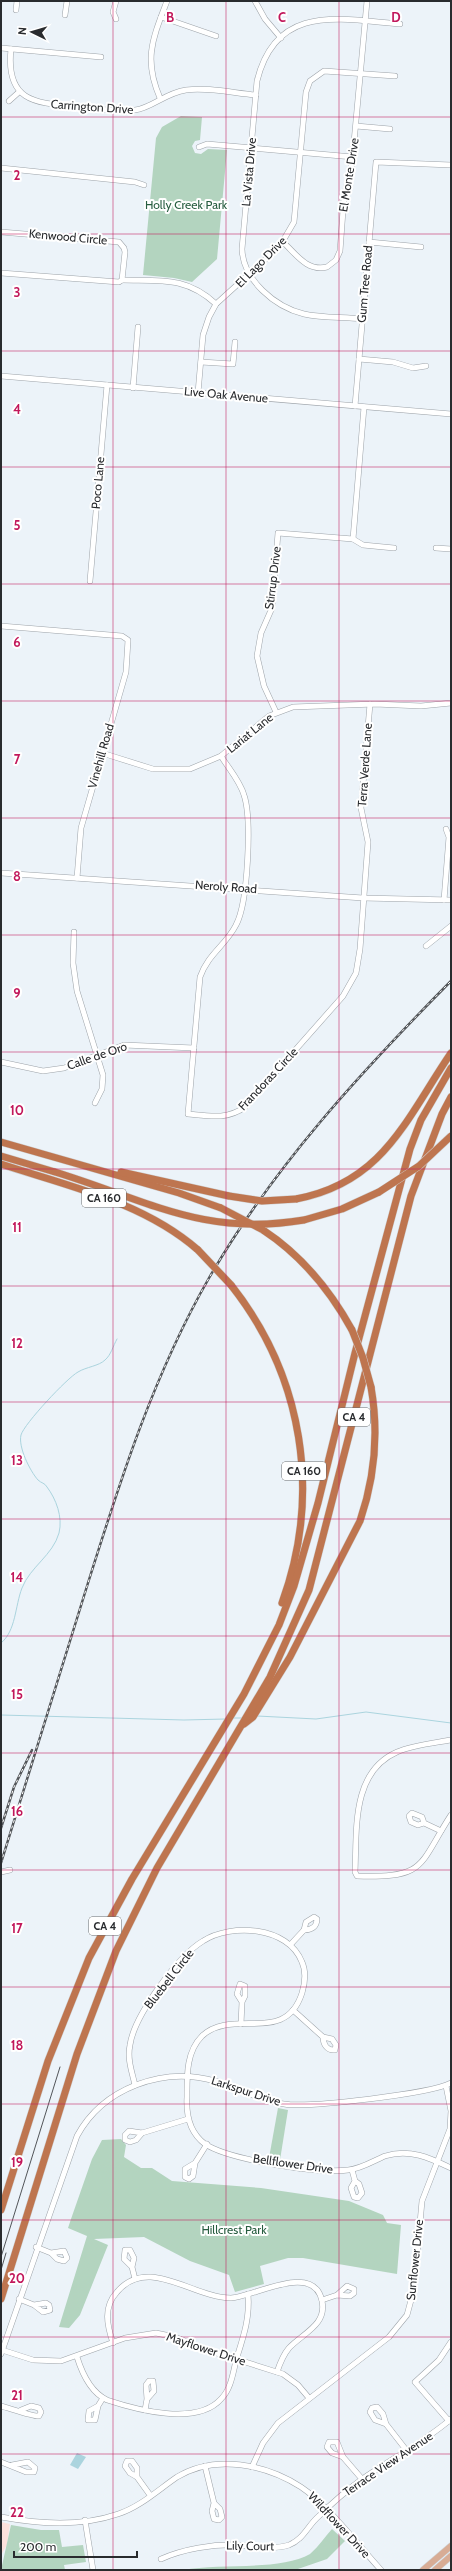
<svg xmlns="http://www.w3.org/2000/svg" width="452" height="2571" viewBox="0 0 452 2571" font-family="Cabin,sans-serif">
<rect width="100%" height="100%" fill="#ecf3f9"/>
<!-- commercial -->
<path fill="#fce1dc" d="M1,2522L10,2524L7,2545L1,2555Z"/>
<!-- green -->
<g fill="#b3d4bf">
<path d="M181,116L202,117L200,140L195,141L192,146L195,153L201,154L208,149L227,150L217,259L192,282L174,278L143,275L156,138L162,127Z"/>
<path d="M278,2108L288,2110L280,2160L269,2158Z"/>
<path d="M121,2139L126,2145L124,2157L141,2168H152L172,2181L261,2188L349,2201L383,2215L387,2223L401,2225L397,2274L303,2258H288L260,2266L264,2284L235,2292L229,2275L190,2261L144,2237L94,2239L108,2245L80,2315L69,2328L59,2327L87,2236L68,2228L71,2219L92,2159L102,2140Z"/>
<path d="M11,2525L41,2530H59L62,2547L83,2545L86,2562L64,2565L65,2570H1Z"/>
<path d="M332,2529L345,2541L327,2559L295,2570H183C220,2563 281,2571 310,2554C318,2547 325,2537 332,2529Z"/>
</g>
<!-- water -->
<path fill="#abd4de" d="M77,2453L86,2457L78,2469L70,2465Z"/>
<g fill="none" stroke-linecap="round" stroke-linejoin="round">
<!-- stream -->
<g stroke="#abd4de" stroke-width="1">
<path d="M1,1643C16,1631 15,1606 22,1588C30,1567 53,1555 59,1533C63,1517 56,1499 47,1487C45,1483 41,1483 38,1480C30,1471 18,1447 21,1435C24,1424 67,1378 78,1372C86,1367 99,1366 105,1360C111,1355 113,1346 117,1339"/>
<path d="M1,1715L184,1720L226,1719"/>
<path d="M257,1716L316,1719L366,1712L451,1723"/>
<path d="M233,1718H242"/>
</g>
<defs>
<g id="minor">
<path d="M255,1L265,19L281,38"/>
<path d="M16,10L17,1"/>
<path d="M65,15L67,1"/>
<path d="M161,17L216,36"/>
<path d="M116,19L113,12L116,1"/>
<path d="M1,48L101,57"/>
<path d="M11,49C5,105 39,103 83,107C100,109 119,113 135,110C152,108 165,93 186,90C208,87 233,93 256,95"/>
<path d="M160,98C143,59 153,38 167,1"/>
<path d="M9,101L19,92"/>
<path d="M356,126L390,129"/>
<path d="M199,147L207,144L353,157"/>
<path d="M1,168L135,182L144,185"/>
<path d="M1,232L119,242L124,248L125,252L122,280L119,282L1,273"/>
<path d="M283,242C296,254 307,272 327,267L336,260L340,251L344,197L352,164L367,1"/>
<path d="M369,242L421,247"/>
<path d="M122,280C160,281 186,276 216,304"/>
<path d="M362,319C343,317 322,318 304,314C275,307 243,280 242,249L257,81C276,3 340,19 400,24"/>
<path d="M359,359L393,362L413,368L426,366"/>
<path d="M201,362L233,364L235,342"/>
<path d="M1,376L451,414"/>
<path d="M133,388L138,327"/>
<path d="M198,393L203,335L209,317L216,304L280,246L294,222L306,92L310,81L324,71L395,76"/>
<path d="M355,406L376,162L451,165"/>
<path d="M353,539L364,407"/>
<path d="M436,548L451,549"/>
<path d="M90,581L107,385"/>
<path d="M1,626L122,636L128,640L126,672L81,828L77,878"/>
<path d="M276,712L264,686L257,656L261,633L272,608L278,533L353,539L363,545L394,548"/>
<path d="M102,753L153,769H190L221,756L269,716L293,707L375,704L421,706L451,703"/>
<path d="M221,756C229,769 240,781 244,795C252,819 248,903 236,925C226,945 208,954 200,977L188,1114C209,1116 227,1120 245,1107L343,996L356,973L360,949L368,842L361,808L370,704"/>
<path d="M1,873L363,898L451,900"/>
<path d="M444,900L449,837L446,829"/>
<path d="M74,932L73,963L77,991L103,1075L102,1089L95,1103"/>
<path d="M426,946L451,926"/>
<path d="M1,1062L43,1071L64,1068L124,1045L194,1048"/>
<path d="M451,1740C434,1743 413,1745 397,1752C351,1772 357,1830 355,1872L357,1876C427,1878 418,1866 451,1815"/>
<path d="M424,1823L422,1817L412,1813L409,1816L411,1822L418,1825L424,1823L441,1831"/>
<path d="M1,1872L10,1870"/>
<path d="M314,1917L317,1919C317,1927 311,1930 304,1930L306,1922Z"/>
<path d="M291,1944L304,1930"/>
<path d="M293,2010L323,2037"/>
<path d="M241,2024L242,2002L245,1996V1986L240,1984L237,1994L242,2002"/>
<path d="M323,2037L332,2039L336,2045L335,2050C327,2051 323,2044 323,2037Z"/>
<path d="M135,2085C132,2072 127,2059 130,2045C134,2016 178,1956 203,1941C231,1923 288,1926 302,1962C306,1971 305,1983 302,1993C285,2046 233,2007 202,2036C186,2052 187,2076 187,2097C186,2115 190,2133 205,2144C230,2160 318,2174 348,2170C361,2169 373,2161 385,2156C409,2148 430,2158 451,2168"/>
<path d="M142,2133L136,2140L130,2142L125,2140V2135L129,2131L142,2133L188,2119"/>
<path d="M195,2163L185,2169V2177L189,2179L193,2176L195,2163L207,2144"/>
<path d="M352,2170L355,2181L359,2184L362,2193L358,2198L354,2197L351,2188L355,2181"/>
<path d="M36,2247L51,2253L57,2259L64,2261L67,2258L64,2251L51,2253"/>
<path d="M132,2267L124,2259L125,2250H130L134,2258L132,2267L135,2279"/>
<path d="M19,2299L34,2305L43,2312L50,2310L49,2305L46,2303L34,2305"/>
<path d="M322,2300L337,2295L347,2286L354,2289V2293L350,2296L337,2295"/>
<path d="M113,2343C107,2325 103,2307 117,2292C148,2255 193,2298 231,2298C254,2297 314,2261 322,2301C327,2325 303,2333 289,2348C283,2355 280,2363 277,2372"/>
<path d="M2,2350L33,2360L61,2361L125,2338L156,2333L175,2337L207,2350L283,2374L298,2385L309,2398"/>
<path d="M1,2354L77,2136C103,2088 163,2066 215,2081C238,2087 259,2101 284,2104C309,2108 429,2094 451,2083"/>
<path d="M77,2357C82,2373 90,2392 107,2400C137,2410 197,2426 221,2399C232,2388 233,2371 237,2357C244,2335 250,2317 248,2294"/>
<path d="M1,2406C9,2408 34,2417 39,2416L41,2412L39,2408L31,2406L21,2410"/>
<path d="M98,2406L89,2411L88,2420H95L98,2406L103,2398"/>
<path d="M145,2410L147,2399L146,2385L149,2381H153L154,2391L147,2399"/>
<path d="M449,2421L415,2382L439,2360L451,2342"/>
<path d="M386,2424L375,2420L370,2412L372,2408L377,2407L383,2414L386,2424L407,2451"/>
<path d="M343,2457L332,2453L327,2447L329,2442H337L343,2457L362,2479"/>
<path d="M1,2462L26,2472H34L35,2468L28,2462L12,2465"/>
<path d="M205,2466L214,2503L220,2509L222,2517L219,2520L214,2519L212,2511L214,2503"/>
<path d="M252,2467L263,2443L278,2423L389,2337L407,2315L414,2289L422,2201L450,2129L451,2111L446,2086"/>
<path d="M137,2477V2468L132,2461H127L125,2466L130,2473L137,2477L150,2495"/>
<path d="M1,2517C40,2524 80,2527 118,2514C140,2507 158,2490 177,2477C215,2454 265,2464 301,2487C328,2505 358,2545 381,2570"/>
<path d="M85,2520L93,2570"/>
<path d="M161,2559C183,2549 213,2544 238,2545C254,2546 273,2550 289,2545C304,2539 308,2525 319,2516C332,2503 346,2491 361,2480C391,2459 423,2443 451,2419"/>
</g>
<g id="major">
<path d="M423,2570L451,2546"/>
<path d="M435,2570L451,2556"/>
</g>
<g id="highway">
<path d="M1,1142L179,1193L221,1208"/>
<path d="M1,1156L55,1172"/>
<path d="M1,1164C68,1186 143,1202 198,1250"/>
<path d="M121,1172L229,1196"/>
<path d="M296,1199C383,1183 406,1119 451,1053"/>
<path d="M304,1220L342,1209L379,1192"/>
<path d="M263,1230C301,1255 330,1290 352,1330"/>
<path d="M231,1285C303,1376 322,1493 282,1603"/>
<path d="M244,1724L253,1717L290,1657L360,1521C375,1477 379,1433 371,1387"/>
<path d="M1,2210L48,2061L89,1958L132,1879L244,1694L279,1625L294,1586L318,1503L355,1353L410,1149L421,1120L451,1068"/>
<path d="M1,2299L77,2054L116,1951L157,1868L270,1677L309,1590L411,1196L442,1114L451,1097"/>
</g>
</defs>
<!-- minor casing -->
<use href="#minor" stroke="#9da3a9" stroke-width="6"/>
<!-- major casing -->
<use href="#major" stroke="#d0d0d1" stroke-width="7"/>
<!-- highway casing -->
<use href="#highway" stroke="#d0d0d1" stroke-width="8"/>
<!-- minor -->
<use href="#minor" stroke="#fff" stroke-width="5"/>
<!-- major -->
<use href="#major" stroke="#d8ac95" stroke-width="6"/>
<!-- highway -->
<use href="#highway" stroke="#be754f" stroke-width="7"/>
<!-- tram -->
<g stroke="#525559" stroke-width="1">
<path d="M1,2257L60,2067"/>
<path d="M1,2270L6,2253"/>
</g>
<defs>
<g id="rail">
<path d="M1,1828L14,1787L32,1750"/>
<path d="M1,1863C30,1769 59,1676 88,1583C121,1478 154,1374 209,1278C274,1166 360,1073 451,981"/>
</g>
</defs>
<!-- rail casing -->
<use href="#rail" stroke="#525559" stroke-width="2.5"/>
<!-- rail -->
<use href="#rail" stroke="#fff" stroke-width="1" stroke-dasharray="3" stroke-linecap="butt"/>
<defs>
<g id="highway-bridge">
<path d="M55,1172C147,1200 203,1237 304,1220"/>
<path d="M379,1192L419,1166L451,1136"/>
<path d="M229,1196L262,1201L296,1199"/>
<path d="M221,1208L263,1230"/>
<path d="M198,1250L231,1285"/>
<path d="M352,1330L363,1358L371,1387"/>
</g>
</defs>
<!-- highway-bridge casing -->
<use href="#highway-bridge" stroke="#d0d0d1" stroke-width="8" stroke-linecap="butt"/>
<!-- highway-bridge -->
<use href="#highway-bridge" stroke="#be754f" stroke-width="7"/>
</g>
<!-- grid -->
<path fill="none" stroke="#c2185b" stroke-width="1" stroke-opacity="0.55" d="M113,1V2570M226,1V2570M339,1V2570M1,117H451M1,234H451M1,351H451M1,467H451M1,584H451M1,701H451M1,818H451M1,935H451M1,1052H451M1,1169H451M1,1286H451M1,1402H451M1,1519H451M1,1636H451M1,1753H451M1,1870H451M1,1987H451M1,2104H451M1,2220H451M1,2337H451M1,2454H451"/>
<g text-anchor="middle" stroke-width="4" stroke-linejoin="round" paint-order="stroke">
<!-- shield labels -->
<g fill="#fff" stroke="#696b6d" stroke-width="1">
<rect x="82" y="1189" width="44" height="18" rx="3"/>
<rect x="338" y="1408" width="32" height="18" rx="3"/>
<rect x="282" y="1462" width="44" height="18" rx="3"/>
<rect x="89" y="1917" width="32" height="18" rx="3"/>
</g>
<g font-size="11" font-weight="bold" fill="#292b2e">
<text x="104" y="1202">CA 160</text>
<text x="354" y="1421">CA 4</text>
<text x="304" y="1475">CA 160</text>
<text x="105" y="1930">CA 4</text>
</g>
<!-- street labels -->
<g font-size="12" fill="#292b2e" stroke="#fff">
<text transform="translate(92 107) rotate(4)" y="4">Carrington Drive</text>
<text transform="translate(249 172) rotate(-85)" y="4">La Vista Drive</text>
<text transform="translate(349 175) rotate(-81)" y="4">El Monte Drive</text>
<text transform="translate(68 237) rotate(5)" y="4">Kenwood Circle</text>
<text transform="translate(261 262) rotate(-45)" y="4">El Lago Drive</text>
<text transform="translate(365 284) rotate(-85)" y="4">Gum Tree Road</text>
<text transform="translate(226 395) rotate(5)" y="4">Live Oak Avenue</text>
<text transform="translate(98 483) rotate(-85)" y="4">Poco Lane</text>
<text transform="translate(273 578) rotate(-83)" y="4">Stirrup Drive</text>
<text transform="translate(250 733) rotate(-39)" y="4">Lariat Lane</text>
<text transform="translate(101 756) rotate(-74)" y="4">Vinehill Road</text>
<text transform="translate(365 765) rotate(-86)" y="4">Terra Verde Lane</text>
<text transform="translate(226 887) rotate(4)" y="4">Neroly Road</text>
<text transform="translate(97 1056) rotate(-19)" y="4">Calle de Oro</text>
<text transform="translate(268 1079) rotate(-47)" y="4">Frandoras Circle</text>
<text transform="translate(169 1979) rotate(-52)" y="4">Bluebell Circle</text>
<text transform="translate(246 2091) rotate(18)" y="4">Larkspur Drive</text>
<text transform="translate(293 2164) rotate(8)" y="4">Bellflower Drive</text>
<text transform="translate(415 2260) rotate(-84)" y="4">Sunflower Drive</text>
<text transform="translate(206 2349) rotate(18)" y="4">Mayflower Drive</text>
<text transform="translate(388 2464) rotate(-34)" y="4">Terrace View Avenue</text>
<text transform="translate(339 2525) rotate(47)" y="4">Wildflower Drive</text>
<text transform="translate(250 2546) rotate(1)" y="4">Lily Court</text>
</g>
<!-- park labels -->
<g font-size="12" fill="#275d40" stroke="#fff">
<text x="186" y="209">Holly Creek Park</text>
<text x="234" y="2234">Hillcrest Park</text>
</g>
</g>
<g font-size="13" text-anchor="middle" font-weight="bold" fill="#c2185b" stroke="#fff" stroke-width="4" stroke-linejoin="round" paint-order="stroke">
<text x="170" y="22">B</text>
<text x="282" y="22">C</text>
<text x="396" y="22">D</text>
<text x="17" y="180">2</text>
<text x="17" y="297">3</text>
<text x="17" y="414">4</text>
<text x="17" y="530">5</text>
<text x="17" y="647">6</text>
<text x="17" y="764">7</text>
<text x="17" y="881">8</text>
<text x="17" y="998">9</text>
<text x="17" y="1115">10</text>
<text x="17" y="1232">11</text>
<text x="17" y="1348">12</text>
<text x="17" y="1465">13</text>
<text x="17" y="1582">14</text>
<text x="17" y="1699">15</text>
<text x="17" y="1816">16</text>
<text x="17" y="1933">17</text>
<text x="17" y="2050">18</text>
<text x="17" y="2167">19</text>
<text x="17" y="2283">20</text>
<text x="17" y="2400">21</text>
<text x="17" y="2517">22</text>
</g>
<!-- border -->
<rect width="452" height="2571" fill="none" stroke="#292b2e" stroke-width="4"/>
<!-- north arrow -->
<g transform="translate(32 32) rotate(275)" stroke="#ffffff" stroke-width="3" paint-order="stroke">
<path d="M0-3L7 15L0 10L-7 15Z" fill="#292b2e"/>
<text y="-6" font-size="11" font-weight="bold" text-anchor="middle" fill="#292b2e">N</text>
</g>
<!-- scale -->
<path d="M14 2551v6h123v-6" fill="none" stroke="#292b2e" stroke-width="2"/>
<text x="20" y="2551" font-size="12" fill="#292b2e" stroke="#ffffff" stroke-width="3" paint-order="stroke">200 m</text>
</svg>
